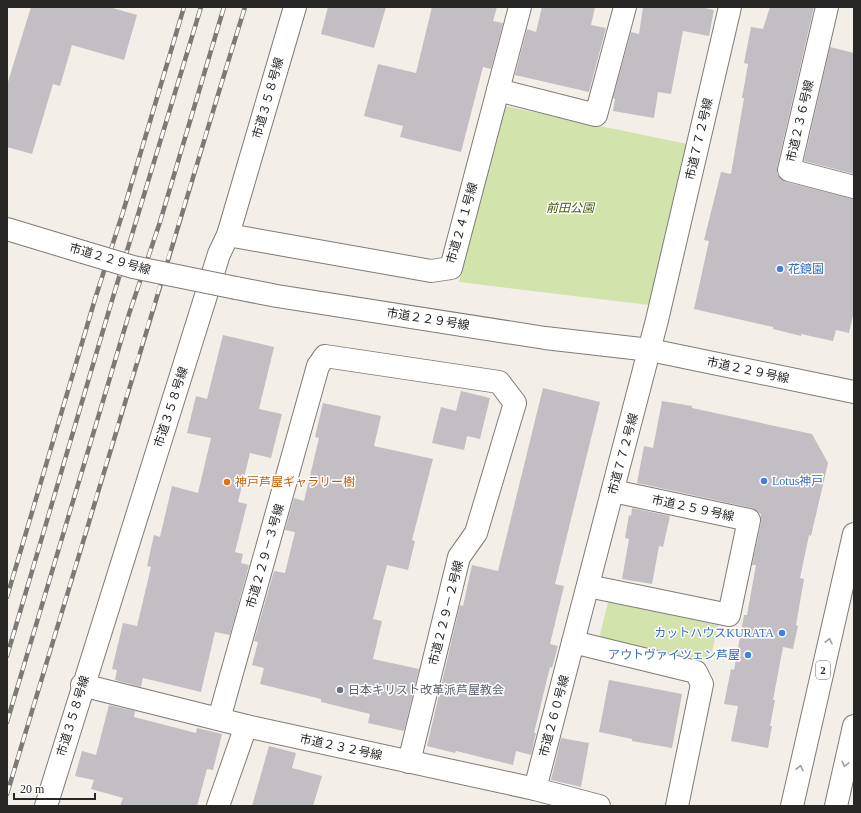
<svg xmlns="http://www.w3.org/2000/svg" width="861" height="813" viewBox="0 0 861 813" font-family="'Times New Roman','Noto Sans JP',serif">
<rect width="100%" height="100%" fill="#f3eee8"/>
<!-- green -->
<g fill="#d2e4ac">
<path d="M505,106L687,144L649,305L459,282Z"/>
<path d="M608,602L718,625L710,661L599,639Z"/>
</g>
<!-- building -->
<g fill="#c3bec3">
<path d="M31,7H109L137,15L124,60L72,45L60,86L53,84L32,154L7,147V85Z"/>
<path d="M328,7H386L374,48L321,34Z"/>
<path d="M432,7H497L493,21L503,23L491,69L483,67L461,152L400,137L403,126L364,116L378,64L416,73Z"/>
<path d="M542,7H595L591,25L606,28L589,92L515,75L527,29L536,32Z"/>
<path d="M643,7H699L714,10L709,36L683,31L671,94L658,92L654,118L613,111L615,99L613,98L631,32L639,34Z"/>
<path d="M770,7H814L777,167V174L781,179L786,182L854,199V311L849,333L836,330L833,341L801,334V336L773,329V327L694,309L709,241L704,240L721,172L731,174L744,98H742L748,64L744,63L751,27L763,29Z"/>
<path d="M830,47L854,53V174L804,161Z"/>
<path d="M223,335L274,347L259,409L282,414L271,458L250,453L238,502L247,504L235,552L243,554L241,563L249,565L230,635L215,632L201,692L143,678L141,687L115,680L117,670L112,669L123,623L137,626L151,567L147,566L154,535L160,537L172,486L198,493L211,438L187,433L196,396L207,399Z"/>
<path d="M543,388L600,402L555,584L564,586L550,644L558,646L552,668L550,667L534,733H536L531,755L516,751L513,765L456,751L455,753L427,746L460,605L463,606L472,565L498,571Z"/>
<path d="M461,391L490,398L480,439L467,436L464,450L432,443L441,407L456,411Z"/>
<path d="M662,401L692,406V408L812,434L828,463L811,536L809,535L800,578L804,579L796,625L798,626L793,649L783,647L773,700H775L770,726H772L768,748L731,741L738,706L724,704L731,669L734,670L744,615H747L756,565H752L761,523V514L752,508L637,483L644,446L653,448Z"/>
<path d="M323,403L381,416L374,446L433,459L412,540L415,541L408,570L387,565L373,619L382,621L373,659L419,669L404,731L368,723L370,714L321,702V699L260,684L264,668L252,665L258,642L254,641L274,571L285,573L295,532L285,530L294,498L304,501L319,438L315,437Z"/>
<path d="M632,508L670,516L663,547L659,546L652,584L622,579L629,539L625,538L629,515L631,516Z"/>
<path d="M609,680L682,694L672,748L632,741V739L599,732Z"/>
<path d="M109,705L135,711L134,717L196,733L197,728L222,734L213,770L207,769L197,806H120L123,798L91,789L94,780L75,776L82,751L96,755Z"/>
<path d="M561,738L589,743L581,787L551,780Z"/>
<path d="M269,746L296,753L292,768L322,776L313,806H252Z"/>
</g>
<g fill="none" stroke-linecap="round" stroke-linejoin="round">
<defs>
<g id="minor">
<path d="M827,7L789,170L854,187"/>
<path d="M498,90L596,115L625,7"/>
<path d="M7,229L83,252"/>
<path d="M228,235L431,271L451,268L520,7"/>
<path d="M236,288L277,296L545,338L650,350L854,392"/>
<path d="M588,586L729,615L749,520L613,491"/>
<path d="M82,685L246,726L535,789L599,806"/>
<path d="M219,719L318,366L325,356L499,382L515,403L476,533L459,557L409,762"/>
<path d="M535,789L573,642"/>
<path d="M46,806L219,254L228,235L295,7"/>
<path d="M218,806L246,726"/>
<path d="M677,806L702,684L696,672L573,642L657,320L730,7"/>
</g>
<g id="highway">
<path d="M792,806L854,534"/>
<path d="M836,806L854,726"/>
</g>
</defs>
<!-- minor casing -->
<use href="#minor" stroke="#807b76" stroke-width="24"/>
<!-- highway casing -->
<use href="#highway" stroke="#807b76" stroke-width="24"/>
<!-- minor -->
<use href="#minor" stroke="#fff" stroke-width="22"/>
<!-- highway -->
<use href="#highway" stroke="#fff" stroke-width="22"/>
<defs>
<g id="rail">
<path d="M7,597L95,299L123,212L184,7"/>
<path d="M7,656L110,307L201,7"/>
<path d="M7,722L129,314L160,222L224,7"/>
<path d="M7,794C86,532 164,269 245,7"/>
</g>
</defs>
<!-- rail casing -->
<use href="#rail" stroke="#7d7a76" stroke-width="4.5"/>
<!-- rail -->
<use href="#rail" stroke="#fff" stroke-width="3" stroke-dasharray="9" stroke-linecap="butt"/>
<defs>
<path id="minor-bridge" d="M83,252L133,267L236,288"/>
</defs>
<!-- minor-bridge casing -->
<use href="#minor-bridge" stroke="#807b76" stroke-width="24" stroke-linecap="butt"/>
<!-- minor-bridge -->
<use href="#minor-bridge" stroke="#fff" stroke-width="22"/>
</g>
<!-- one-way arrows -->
<defs><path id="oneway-chevron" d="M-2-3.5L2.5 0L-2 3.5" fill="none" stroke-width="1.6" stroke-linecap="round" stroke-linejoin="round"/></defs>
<g stroke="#9f9e9d">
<use href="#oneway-chevron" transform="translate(829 641) rotate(-77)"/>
<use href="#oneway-chevron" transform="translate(845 764) rotate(103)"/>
<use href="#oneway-chevron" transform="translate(800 768) rotate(-77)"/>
</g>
<!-- markers -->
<g fill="#3f7fe0" stroke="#fff" stroke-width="1.5">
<circle cx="780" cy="269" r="4"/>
<circle cx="764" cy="481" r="4"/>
<circle cx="782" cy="633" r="4"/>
<circle cx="748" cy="655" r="4"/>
</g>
<circle fill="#e8710a" stroke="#fff" stroke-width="1.5" cx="227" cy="482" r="4"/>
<circle fill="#6b7280" stroke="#fff" stroke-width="1.5" cx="340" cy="690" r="4"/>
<g text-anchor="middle" stroke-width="3" stroke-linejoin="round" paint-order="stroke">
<!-- shield labels -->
<rect fill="#fff" stroke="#696866" stroke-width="1" x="816" y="661" width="14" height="18" rx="3"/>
<g font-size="11" font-weight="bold" fill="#292725">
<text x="823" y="674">2</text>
</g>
<!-- street labels -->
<g font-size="12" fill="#292725" stroke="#fff">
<text transform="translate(268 98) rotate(-74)" y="4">市道３５８号線</text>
<text transform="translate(800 121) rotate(-77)" y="4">市道２３６号線</text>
<text transform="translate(699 139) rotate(-77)" y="4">市道７７２号線</text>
<text transform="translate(462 223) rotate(-74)" y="4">市道２４１号線</text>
<text transform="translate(110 259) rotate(16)" y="4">市道２２９号線</text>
<text transform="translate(428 319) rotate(9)" y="4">市道２２９号線</text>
<text transform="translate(748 370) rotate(12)" y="4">市道２２９号線</text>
<text transform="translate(171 407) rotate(-72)" y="4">市道３５８号線</text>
<text transform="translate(623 454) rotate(-75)" y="4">市道７７２号線</text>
<text transform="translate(693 508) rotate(12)" y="4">市道２５９号線</text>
<text transform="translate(265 556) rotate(-74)" y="4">市道２２９－３号線</text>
<text transform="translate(446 613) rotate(-76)" y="4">市道２２９－２号線</text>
<text transform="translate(73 716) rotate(-73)" y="4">市道３５８号線</text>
<text transform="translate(554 716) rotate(-75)" y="4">市道２６０号線</text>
<text transform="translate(341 747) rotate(12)" y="4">市道２３２号線</text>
</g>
<!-- park labels -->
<g font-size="12" font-style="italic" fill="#4a5c09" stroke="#fff">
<text x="570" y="212">前田公園</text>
</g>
<!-- shop labels -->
<g font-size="12" fill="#366cbe" stroke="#fff" text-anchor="start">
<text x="788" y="273">花鏡園</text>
<text x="772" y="485">Lotus神戸</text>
<text x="774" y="637" text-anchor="end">カットハウスKURATA</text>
<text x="740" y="659" text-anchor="end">アウトヴァイツェン芦屋</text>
</g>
<!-- food labels -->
<g font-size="12" fill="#c56008" stroke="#fff" text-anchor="start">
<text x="235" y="486">神戸芦屋ギャラリー樹</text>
</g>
<!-- worship labels -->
<g font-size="12" fill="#5b616d" stroke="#fff" text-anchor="start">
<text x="348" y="694">日本キリスト改革派芦屋教会</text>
</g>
</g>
<!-- border -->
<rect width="861" height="813" fill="none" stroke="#292725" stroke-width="16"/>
<!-- scale -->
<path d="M14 793v6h81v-6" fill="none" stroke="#292725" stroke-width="2"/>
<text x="20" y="793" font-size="12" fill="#292725" stroke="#ffffff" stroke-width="3" paint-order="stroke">20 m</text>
</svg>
